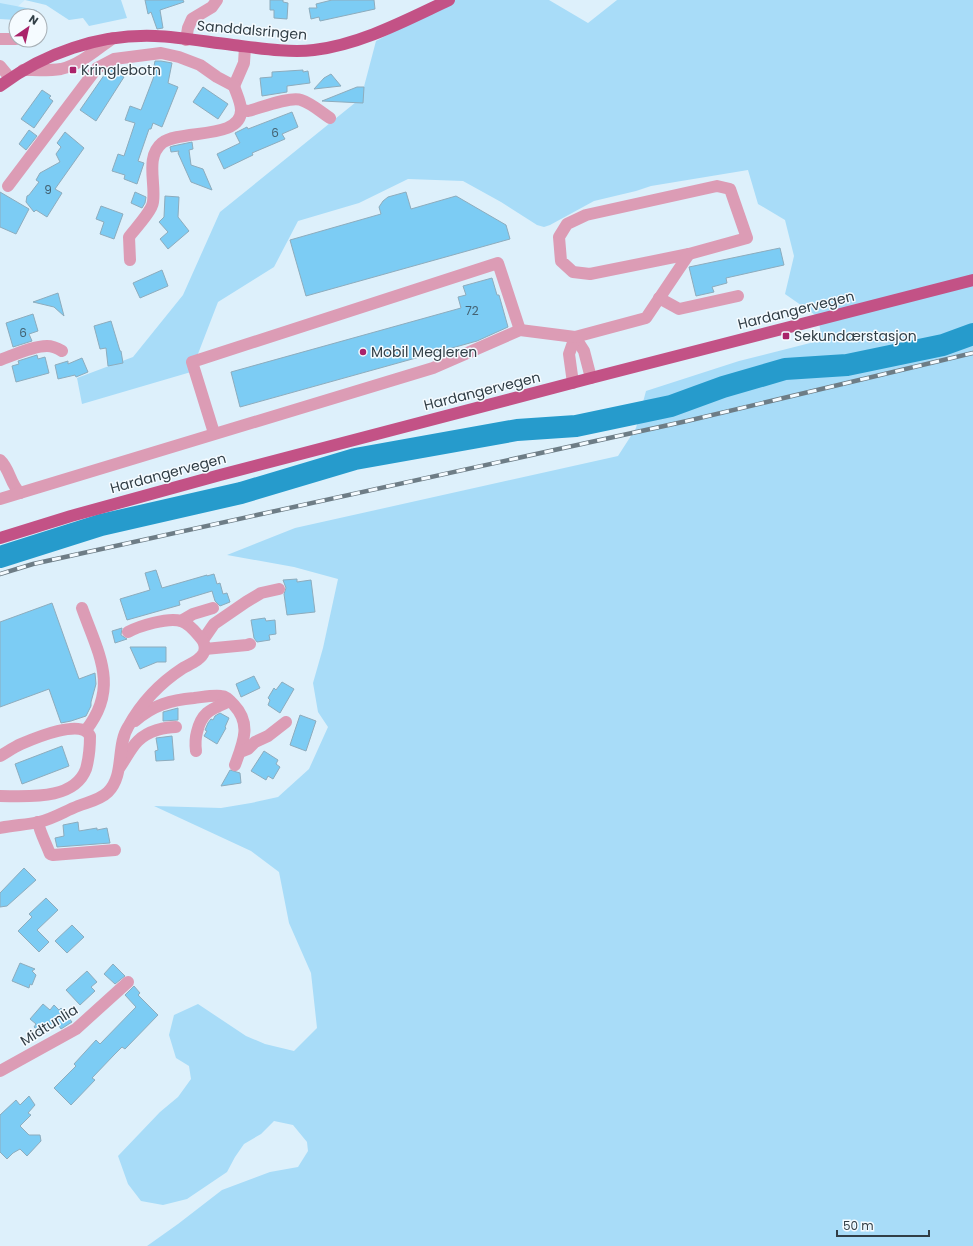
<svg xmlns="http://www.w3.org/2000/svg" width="973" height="1246" viewBox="0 0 973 1246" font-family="Poppins,sans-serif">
<rect width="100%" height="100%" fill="#ddf0fb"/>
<!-- built -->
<path fill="#caeafc" d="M0,0H25L15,9L0,10Z"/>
<!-- green -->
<g fill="#a8dcf8">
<path d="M25,0H121L127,18L89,26L83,18L69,20L46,5Z"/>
<path d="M453,0H549L588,23L617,0H973V1246H147L178,1224L222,1190L270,1172L298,1167L308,1151L307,1142L293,1125L274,1121L261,1134L244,1144L235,1157L227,1172L187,1199L163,1205L141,1201L128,1184L118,1156L160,1112L178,1097L191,1079L189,1066L176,1058L169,1035L174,1015L198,1004L246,1036L265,1044L294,1051L317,1028L311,973L289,923L279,872L251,851L154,806L221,808L251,803L278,797L309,769L328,727L318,712L313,683L323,648L338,579L294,567L227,555L295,528L618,456L636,428L646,391L739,361L822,340L818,317L785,294L794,256L785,220L758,204L748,170L651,186L636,191L594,201L550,225L544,227L537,225L501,202L463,181L408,179L359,203L298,221L274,267L218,302L191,372L82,404L77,378L133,357L183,295L220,212L361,98L376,41Z"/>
<path d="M0,3L37,10V16H16V20L0,19Z"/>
</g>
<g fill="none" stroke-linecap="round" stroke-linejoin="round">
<!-- river -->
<path stroke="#269bcc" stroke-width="22" d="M0,557L101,525L241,493L355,459L517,430L576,426L671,406L723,387L785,369L847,365L943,345L973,334"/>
</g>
<!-- building -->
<g fill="#7cccf4" stroke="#8dacbd">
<path d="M145,0H183L184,2L160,10L163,28L157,29L151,12L148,14Z"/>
<path d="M270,0H283V2L288,3L287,19L274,18V10H270Z"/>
<path d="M332,0H374L375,9L320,21L319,17L311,19L309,8H317L316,4Z"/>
<path d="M155,61H161L172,63L168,83L178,87L162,127L153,123L151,129H149L138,161L144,163L137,184L124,179L125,175L112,171L118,154L124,156L135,123L125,120L130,106L141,110L156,71H153Z"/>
<path d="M112,69L124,77L96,121L80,110L107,71Z"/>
<path d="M303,70V72L308,71L310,83L287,86V92L262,96L260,78L272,77V72Z"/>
<path d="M331,74L341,86L314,89L324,78Z"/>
<path d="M203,87L228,104L218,119L193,102Z"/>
<path d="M357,87H364L363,103L322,101Z"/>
<path d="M42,90L51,96L49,98L53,101L34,128L21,119Z"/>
<path d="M292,112L298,127L282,134L285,139L252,153L253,155L224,169L217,154L240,143L235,133L247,127L248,129Z"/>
<path d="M29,130L37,136L26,150L19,144Z"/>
<path d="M65,132L84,148L55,189L62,193L47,217L36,210L34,212L26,202L27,196L29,195L39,182L36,180L40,173L60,162L56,154L61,147L57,143Z"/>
<path d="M192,142L193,149L189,150L191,165L203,169L212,190L191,182L178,153L179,151L171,152L170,147L173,146Z"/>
<path d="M0,192L29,209L16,234L0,227Z"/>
<path d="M135,192L146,197L145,203L142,208L131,203Z"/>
<path d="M406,192L411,209L456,196L506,225L510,239L306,296L290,240L381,214L379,207L383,201L388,197Z"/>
<path d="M165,196L179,197L178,217L189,231L168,249L160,239L168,232L159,222L164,217Z"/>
<path d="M101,206L123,214L114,239L100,234L104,222L96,219Z"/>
<path d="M780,248L784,265L726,278L727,283L712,287L714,292L696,296L689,267Z"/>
<path d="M162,270L168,286L140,298L133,283Z"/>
<path d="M492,278L497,295H499L508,327L477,341L240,407L231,372L461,308L458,297L466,295L463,286Z"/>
<path d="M58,293L64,316L54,307L33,302Z"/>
<path d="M33,314L38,331L29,334L32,341L13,347L6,323Z"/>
<path d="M111,321L120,351H121L123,363L108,366L106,348L100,349L94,326Z"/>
<path d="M37,355L38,359L45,357L49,373L16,382L12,366L19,364L18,361Z"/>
<path d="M82,358L88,372L76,377L75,375L58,379L55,365L68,361V364Z"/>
<path d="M156,570L162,588L207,575V576L214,574L217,584L220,583L223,594L227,593L230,602L220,606L215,601L212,591L179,601L180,605L127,620L120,599L150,590L145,573Z"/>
<path d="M297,579V582L311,580L315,612L287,615L284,594L286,588L283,580Z"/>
<path d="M52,603L79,679L95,673L96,684L91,702V706L86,716L71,721L61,723L49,689L0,707V622Z"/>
<path d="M265,618L266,621L275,620L276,634L269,635L270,640L257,642L254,638L251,620Z"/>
<path d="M122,628L121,635L127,639L115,643L112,631Z"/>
<path d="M130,647H166V662H157L140,669Z"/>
<path d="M254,676L260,688L241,697L236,684Z"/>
<path d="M282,682L294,689L280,713L268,705L270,700L268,698L274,688L276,690Z"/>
<path d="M178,708V720L163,721V712Z"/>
<path d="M220,713L229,718L225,727L226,728L217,744L204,736L207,731L205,730L208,723L211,719L213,720L215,716Z"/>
<path d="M300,715L316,721L306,751L290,745Z"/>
<path d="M172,736L174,760L156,761L155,751L158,750L156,738Z"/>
<path d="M62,746L69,766L22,784L15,764Z"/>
<path d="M264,751L278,760L276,764L280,767L273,779L268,776L266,780L251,771Z"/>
<path d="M230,770L240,773L241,783L221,786Z"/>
<path d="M78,822L79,831L97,828V830L107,828L110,843L57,847L55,838L64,836L63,825Z"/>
<path d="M24,868L36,880L7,906L0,907V893Z"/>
<path d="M46,898L58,910L37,930L49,942L39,952L18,931L32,917L29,914Z"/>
<path d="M72,925L84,937L67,953L55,941Z"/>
<path d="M20,963L35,969L32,971L36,975L32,985L30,984L29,988L12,981Z"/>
<path d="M113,964L125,976L115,984L104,974Z"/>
<path d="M87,971L97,982L91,987L95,991L80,1005L66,990Z"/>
<path d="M134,986L140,993L138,995L158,1015L125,1049L122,1047L114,1055L92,1078L95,1080L71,1105L54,1088L76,1066L74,1064L96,1040L100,1044L136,1007L125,995Z"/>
<path d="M43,1004L50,1010L54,1005L59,1010L61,1008L72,1022L61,1029L55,1020L47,1029L46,1027L41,1033L34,1027L36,1024L30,1019Z"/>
<path d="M29,1096L35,1105L28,1113L31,1115L20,1126L29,1135H40L41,1141L27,1156L20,1149L13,1153L7,1159L0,1152V1115L16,1100L20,1105Z"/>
</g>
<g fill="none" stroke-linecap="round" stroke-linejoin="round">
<!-- minor -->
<g stroke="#dc9cb5" stroke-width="12">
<path d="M0,39H16"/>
<path d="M186,40L188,28L192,19L212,7L217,0"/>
<path d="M0,66L10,78"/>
<path d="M23,70C35,70 49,71 61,69C80,65 97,49 113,38"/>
<path d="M241,110L248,111C260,108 291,96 301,100C311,103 321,112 330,118"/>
<path d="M8,186L97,68L114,59L161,53L179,57L200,65L217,77L234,86L244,63L245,47"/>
<path d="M717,186L730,189L747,238L689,254L590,274L573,272L561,261L559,237L567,224L586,215Z"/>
<path d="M130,260L129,237C135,229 152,211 153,202C156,183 145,157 162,143C180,129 242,140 241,110C241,102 236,93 234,86"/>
<path d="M659,298L679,309L738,296"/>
<path d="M575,337L584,351L591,378"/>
<path d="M0,360C14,355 33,346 47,346C52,346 57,348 62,351"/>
<path d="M573,383L569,354L575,337"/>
<path d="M214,433L192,362L498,263L520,330"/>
<path d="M0,460C10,469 10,484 20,493"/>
<path d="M0,499L433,368L520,330L575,337L646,318L689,254"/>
<path d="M82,608C98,653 120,687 86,730"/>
<path d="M181,621L193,614L213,608"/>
<path d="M202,639L205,637L214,624L246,602L261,593L279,589"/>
<path d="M205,649L247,645L250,644"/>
<path d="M135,721C153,705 171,700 194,698C203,697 213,695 221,696C227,696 230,701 234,705C252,724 243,743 235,765"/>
<path d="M241,750L243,751L248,749L255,742L268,736L286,722"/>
<path d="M196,751C195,743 195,739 197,732C202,711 212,709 230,701"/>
<path d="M0,756C7,752 14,747 21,744C35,738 82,718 90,736C90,747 89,758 86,769C74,801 27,796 0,796"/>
<path d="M120,767C132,749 135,737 157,730C164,728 169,727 176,727"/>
<path d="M38,822C40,833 46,843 50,854L53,855L115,850"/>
<path d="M0,828C13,825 26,825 39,822C53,819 65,811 78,806C88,802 100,800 108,792C125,775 116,746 128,727C141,703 160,683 183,668C190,664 201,660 204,652C206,646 203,640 199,636C194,630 188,623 181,621C168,617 139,626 128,632"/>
<path d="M0,1071L76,1029L128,982"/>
</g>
<!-- major -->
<g stroke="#c35286" stroke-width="12">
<path d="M0,86C44,53 99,34 155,36C181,37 207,42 233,45C258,48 289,53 314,50C362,44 406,20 449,0"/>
<path d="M0,538L71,516L220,475L591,378L973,280"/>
</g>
<defs>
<path id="rail" d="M0,574L33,564L687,421L973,353"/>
</defs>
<!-- rail casing -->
<use href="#rail" stroke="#6e7d86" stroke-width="4.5"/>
<!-- rail -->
<use href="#rail" stroke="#f5fbff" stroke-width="3" stroke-dasharray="9" stroke-linecap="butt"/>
</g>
<!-- markers -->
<g fill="#aa236a" stroke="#f5fbff" stroke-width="1.5">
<rect x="69" y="66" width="8" height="8" rx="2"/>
<rect x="782" y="332" width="8" height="8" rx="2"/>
<circle cx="363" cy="352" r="4"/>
</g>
<g text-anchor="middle" stroke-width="3" stroke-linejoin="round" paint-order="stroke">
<!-- number labels -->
<g font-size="12" fill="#446272">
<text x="275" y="137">6</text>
<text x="48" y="194">9</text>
<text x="472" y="315">72</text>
<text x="23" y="337">6</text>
</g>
<!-- street labels -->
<g font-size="14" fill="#313e46" stroke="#f5fbff">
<text transform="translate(252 30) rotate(5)" y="5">Sanddalsringen</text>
<text transform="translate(796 310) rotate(-14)" y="5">Hardangervegen</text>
<text transform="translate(482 391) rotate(-14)" y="5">Hardangervegen</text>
<text transform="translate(168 473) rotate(-15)" y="5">Hardangervegen</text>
<text transform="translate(49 1025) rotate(-32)" y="5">Midtunlia</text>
</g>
<!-- poi labels -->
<g font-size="14" fill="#313e46" stroke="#f5fbff" text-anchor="start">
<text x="81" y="75">Kringlebotn</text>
<text x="794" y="341">Sekundærstasjon</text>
<text x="371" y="357">Mobil Megleren</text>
</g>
</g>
<!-- north arrow -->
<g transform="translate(28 28) rotate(34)"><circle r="19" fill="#f5fbff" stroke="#a7afb5"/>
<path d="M0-3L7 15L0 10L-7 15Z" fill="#aa236a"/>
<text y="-6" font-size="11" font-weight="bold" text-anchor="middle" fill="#313e46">N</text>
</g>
<!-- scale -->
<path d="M837 1230v6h92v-6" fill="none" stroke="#313e46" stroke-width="2"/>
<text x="843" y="1230" font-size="12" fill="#313e46" stroke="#f5fbff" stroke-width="3" paint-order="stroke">50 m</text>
</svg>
